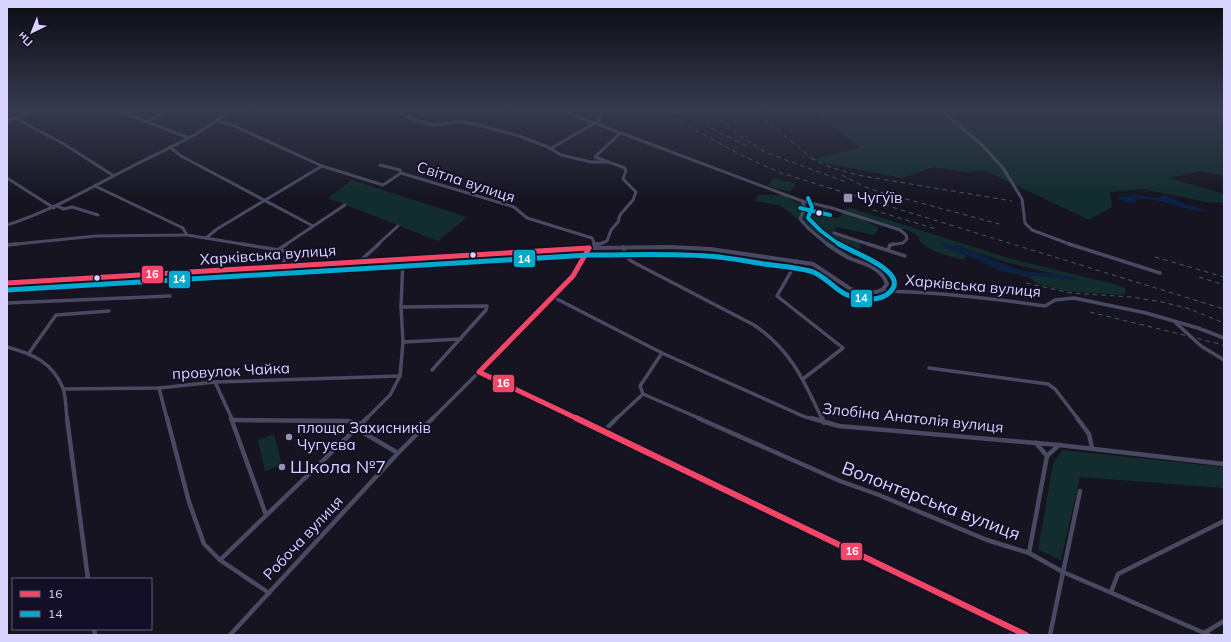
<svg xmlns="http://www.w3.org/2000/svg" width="1231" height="642" viewBox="0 0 1231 642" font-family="Mulish,sans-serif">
<rect width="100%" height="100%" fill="#161421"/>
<!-- green -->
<g fill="#132c2d">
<path d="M810,108H1224V176L1200,171L1169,178L1224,194V203L1206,202L1143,189L1110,192L1112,207L1089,220L984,170L966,172L933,167L902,178L809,160L860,148Z"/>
<path d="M774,178H775L796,184L790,192L767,186Z"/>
<path d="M352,180L467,217L438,241L328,198Z"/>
<path d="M758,195H785L791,200L802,204L805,209L809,206L821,210L824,208H827L833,217L838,218L842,215L844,209L851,208L1008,258L1118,285L1125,288L1126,292L1123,295L1064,291L1038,284L1029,277L997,270L996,269L1028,275L1078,280L1006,262L955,245L957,253L968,256L962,260L933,251L921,243L917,235L906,229H899L867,218L865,221L878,227V230L874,235L836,227L834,233L858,241L861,247L850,259L833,247L781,206L755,201Z"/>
<path d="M274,434L282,465L265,471L258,440Z"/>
<path d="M1062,450L1224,467V488L1080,477L1061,560L1038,550L1053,464Z"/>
</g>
<!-- water -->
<g fill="#0d2144">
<path d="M1133,194L1155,198L1165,195L1185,204L1209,211C1184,213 1162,196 1137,199L1136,203L1122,201L1116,197L1130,196Z"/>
<path d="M939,243C969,246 993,262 1021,270C1042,275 1058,271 1079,280C1052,276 1020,277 995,268C987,265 979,260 970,257C959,252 948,252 939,243Z"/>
</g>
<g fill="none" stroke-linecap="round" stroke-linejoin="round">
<!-- minor-far2 -->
<g stroke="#4a4962" stroke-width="3">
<path d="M111,108L189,138"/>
<path d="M391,108L411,119L433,125L459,122L475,124L519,136L548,147L561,155L591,162H609"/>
<path d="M528,108L565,112L802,201L832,208L900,230L906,235L907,239L903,243L890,245"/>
<path d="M938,108L980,143L1003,168L1022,199L1025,223L1032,230L1072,245"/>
<path d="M15,118L64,144L114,176"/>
<path d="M7,121L42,108"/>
<path d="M147,121L173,108"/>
<path d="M217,121L232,125L322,166L383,185L401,173L514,207L527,218L592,238L595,245"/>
<path d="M597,124L604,108"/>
<path d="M170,147L181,156L313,226"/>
<path d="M550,149L593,124"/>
<path d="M380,165L400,170L401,173"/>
<path d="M7,178L54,208"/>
<path d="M95,186L183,228L187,235L248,245"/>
<path d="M57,206L64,209L72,207L98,215"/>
<path d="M7,225C52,211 91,187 133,166C168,148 203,134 233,108"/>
<path d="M834,233L871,245"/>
<path d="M206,238L217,229L322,166"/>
<path d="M594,244H600L607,241L611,230L618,222L620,215L633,200L636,192L623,179L626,171L625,168L595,157L620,133"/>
<path d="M7,245L96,236L187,235"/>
<path d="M285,245L345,205"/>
<path d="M377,245L398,226"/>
</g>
<!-- minor-far1 -->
<g stroke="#4a4962" stroke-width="3.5">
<path d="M242,244L285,251L287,255L282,266"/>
<path d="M594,244L596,248"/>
<path d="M594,244H600"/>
<path d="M868,244L905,256"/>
<path d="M1069,244L1160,273"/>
<path d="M7,245L17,244"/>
<path d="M623,247L627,257L631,261L754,325C791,350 804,381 822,419"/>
<path d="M279,249L287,244"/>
<path d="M888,250L890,245L893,244"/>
<path d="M360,261L379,244"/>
<path d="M797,261L777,296L843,348L803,379"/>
<path d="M881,291C936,292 990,298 1045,306L1055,300L1074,298L1146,313L1198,328L1224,338"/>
<path d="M553,297L662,353L805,417L814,419"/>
<path d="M7,303L170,296"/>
<path d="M401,307L487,306L486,310L432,370"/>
<path d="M1176,323L1201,346L1224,360"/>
<path d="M403,342L461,339"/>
<path d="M7,347C33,354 52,362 63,388C66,397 66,410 67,419"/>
<path d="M29,353L56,315L109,311"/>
<path d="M929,368L1048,384L1055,389L1078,419"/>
<path d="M215,382L232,419"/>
<path d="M159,388L167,419"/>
<path d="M63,389L159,388L215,382L400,376"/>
<path d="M643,394L701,419"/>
<path d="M366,419L390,395L400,376L403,342L401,307L403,259"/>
<path d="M432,419L479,372"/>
<path d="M616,419L643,394L640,386L662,353"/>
</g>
<!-- minor -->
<g stroke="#4a4962" stroke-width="4.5">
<path d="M67,418L88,579"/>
<path d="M167,418L189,502L204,544L220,560L269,593"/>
<path d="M231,418L266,515"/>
<path d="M698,418L840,481L879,495L987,540L1029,553L1063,572L1209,635"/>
<path d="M811,418L839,426L1059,445L1224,464"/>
<path d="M822,418L824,423"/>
<path d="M1077,418L1089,434L1092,448"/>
<path d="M232,420L347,421L361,424"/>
<path d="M357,429L398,453"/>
<path d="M604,431L617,418"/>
<path d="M1036,443L1047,456"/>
<path d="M1029,553L1047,456L1059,445"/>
<path d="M220,560L367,418"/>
<path d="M1111,592L1118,574L1224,521"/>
<path d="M94,629L95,635"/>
<path d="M1204,633L1224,621"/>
<path d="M230,635L398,453L433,418"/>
<path d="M1011,635L1012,628"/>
<path d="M1050,635L1080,491"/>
</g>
<!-- tertiary-far2 -->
<path stroke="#4a4962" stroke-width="3" d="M802,201L805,207L800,219L808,228L828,245"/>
<!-- tertiary-far1 -->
<g stroke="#4a4962" stroke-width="4">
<path d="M7,283L589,248L671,247L710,249L813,264L849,288L856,291L865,292H877L883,289L887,284C881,267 864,264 849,258C841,254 834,249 827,244"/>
<path d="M578,419L479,372L573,276L589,248"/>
</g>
<!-- tertiary -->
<path stroke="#4a4962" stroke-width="5" d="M576,418L1026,635"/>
<!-- rail -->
<g stroke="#43596b" stroke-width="1" stroke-dasharray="4.5 4" stroke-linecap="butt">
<path d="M685,108L714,130L747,146"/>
<path d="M707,108L740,136L767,153L846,182"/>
<path d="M751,108L814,160"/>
<path d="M658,110L743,156L781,173L1224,309"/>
<path d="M811,158L827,166L857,175L1012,201"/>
<path d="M842,175L863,186L880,192L999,224"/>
<path d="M873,210L936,229"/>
<path d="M1155,257L1224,277"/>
<path d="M1199,277L1224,285"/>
<path d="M1026,283L1071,293L1131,297L1162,302L1187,308L1224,323"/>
<path d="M1090,312L1224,345"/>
</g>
<defs>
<g id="bus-1-far1">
<path d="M7,283L589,248"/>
<path d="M578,419L479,372L573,276L589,248"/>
</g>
<path id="bus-1" d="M576,418L1026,635"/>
<g id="bus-2-far1">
<path d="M808,198L812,207L808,218L821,231L840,245"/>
<path d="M800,208L830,215"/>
</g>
<path id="bus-2" d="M7,290L589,255C628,255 668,253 707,256C726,257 746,261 764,264C779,266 795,267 810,271C823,274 833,288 845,294C858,300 880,303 891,291C909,271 849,251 839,244"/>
</defs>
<!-- bus-1-far1 casing -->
<use href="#bus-1-far1" stroke="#130f26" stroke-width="8"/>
<!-- bus-1 casing -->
<use href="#bus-1" stroke="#130f26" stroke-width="10"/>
<!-- bus-2-far1 casing -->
<use href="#bus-2-far1" stroke="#130f26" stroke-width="6"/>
<!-- bus-2 casing -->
<use href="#bus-2" stroke="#130f26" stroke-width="8"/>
<!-- bus-1-far1 -->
<use href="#bus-1-far1" stroke="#f34667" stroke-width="5"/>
<!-- bus-1 -->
<use href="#bus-1" stroke="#f34667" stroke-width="6"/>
<!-- bus-2-far1 -->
<use href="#bus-2-far1" stroke="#00a9ce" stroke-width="4"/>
<!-- bus-2 -->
<use href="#bus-2" stroke="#00a9ce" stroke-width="5"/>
</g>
<!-- sky -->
<linearGradient id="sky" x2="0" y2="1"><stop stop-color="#0c0b12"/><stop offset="0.55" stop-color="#363a4e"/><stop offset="1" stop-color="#363a4e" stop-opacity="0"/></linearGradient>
<rect width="1231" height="198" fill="url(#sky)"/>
<!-- markers -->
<g fill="#9591b1" stroke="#130f26" stroke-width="1.5">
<rect x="843" y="193" width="10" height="10" rx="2"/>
<circle cx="289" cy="437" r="4"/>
<circle cx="282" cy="467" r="4"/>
</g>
<g fill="#d9d4ff" stroke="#130f26" stroke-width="1.5">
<circle cx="819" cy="213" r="3.5"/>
<circle cx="473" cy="255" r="3.5"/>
<circle cx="97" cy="278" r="3.5"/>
</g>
<g text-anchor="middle" stroke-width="4" stroke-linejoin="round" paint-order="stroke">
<!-- street labels -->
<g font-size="15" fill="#d9d4ff" stroke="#130f26">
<text transform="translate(466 182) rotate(18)" y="5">Світла вулиця</text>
<text transform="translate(268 255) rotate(-4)" y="5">Харківська вулиця</text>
<text transform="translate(973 286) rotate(5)" y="5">Харківська вулиця</text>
<text transform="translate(231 371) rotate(-3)" y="5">провулок Чайка</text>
<text transform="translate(913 418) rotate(6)" y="5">Злобіна Анатолія вулиця</text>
<text transform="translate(303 538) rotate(-47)" y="5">Робоча вулиця</text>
</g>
<!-- poi labels -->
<g font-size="15" fill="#d9d4ff" stroke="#130f26" text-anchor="start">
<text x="857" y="203">Чугу́їв</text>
<text x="297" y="433">площа Захисників<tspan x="297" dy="17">Чугуєва</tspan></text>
</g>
<!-- near-poi labels -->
<g font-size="18" fill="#d9d4ff" stroke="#130f26" text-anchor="start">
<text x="290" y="473">Школа №7</text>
</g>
<!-- near-street labels -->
<g font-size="18" fill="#d9d4ff" stroke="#130f26">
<text transform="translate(931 501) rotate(21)" y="6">Волонтерська вулиця</text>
</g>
</g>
<g stroke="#130f26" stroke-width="1.5">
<rect x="513" y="249" width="23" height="19" rx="4" fill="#00a9ce"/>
<rect x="141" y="265" width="23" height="19" rx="4" fill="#f34667"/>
<rect x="168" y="270" width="23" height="19" rx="4" fill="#00a9ce"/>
<rect x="850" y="289" width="23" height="19" rx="4" fill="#00a9ce"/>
<rect x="492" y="374" width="23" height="19" rx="4" fill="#f34667"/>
<rect x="840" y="542" width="23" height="19" rx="4" fill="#f34667"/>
</g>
<g font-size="11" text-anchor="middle" font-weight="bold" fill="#fff">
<text x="524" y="263">14</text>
<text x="152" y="278">16</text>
<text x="179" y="283">14</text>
<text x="861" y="302">14</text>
<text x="503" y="387">16</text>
<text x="852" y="555">16</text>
</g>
<!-- border -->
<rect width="1231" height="642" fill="none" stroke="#d9d4ff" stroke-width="16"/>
<!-- legend -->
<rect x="12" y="578" width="140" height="52" fill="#130f26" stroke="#625e7d"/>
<rect x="20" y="591" width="20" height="6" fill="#f34667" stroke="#625e7d"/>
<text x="48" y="598" font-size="12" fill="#d9d4ff">16</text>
<rect x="20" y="611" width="20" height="6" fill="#00a9ce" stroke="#625e7d"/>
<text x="48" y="618" font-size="12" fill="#d9d4ff">14</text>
<!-- north arrow -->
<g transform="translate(32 32) rotate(223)" stroke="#130f26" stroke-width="3" paint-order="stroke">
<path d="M0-3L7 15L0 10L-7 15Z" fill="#d9d4ff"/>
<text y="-6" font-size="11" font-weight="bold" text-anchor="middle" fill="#d9d4ff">Пн</text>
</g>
</svg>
